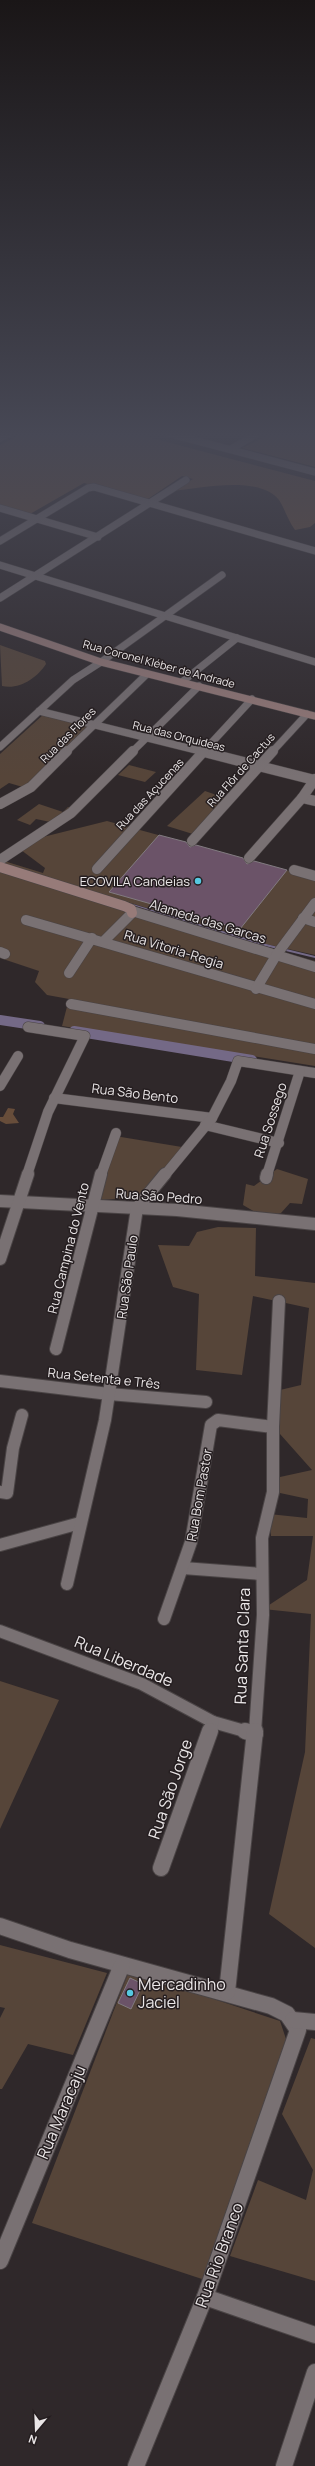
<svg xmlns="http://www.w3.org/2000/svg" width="315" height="2466" viewBox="0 0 315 2466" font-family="Manrope,sans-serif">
<rect width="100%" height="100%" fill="#2f282a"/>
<!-- green -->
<g fill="#564539">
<path d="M0,645L45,661L46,664C37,678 19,690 2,686Z"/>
<path d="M44,714L88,726L26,788L9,783L0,789V754Z"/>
<path d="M129,765L156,772L145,782L118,775Z"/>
<path d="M205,791L228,799L196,835L167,826Z"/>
<path d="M39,804L63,812L68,807L75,808L55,823L36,819L30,825L17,820Z"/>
<path d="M107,821L315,878V955L266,944L2,864L4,861L43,873L45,868L21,850L43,837Z"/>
<path d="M0,872L315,961V1066L62,1026L69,999L47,995L35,982L39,971L0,958Z"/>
<path d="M115,1136L188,1148L142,1197L99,1200Z"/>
<path d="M277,1169L308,1179L302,1204L290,1203L281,1213L264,1217L243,1205L246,1184L254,1186Z"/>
<path d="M218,1227L256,1228L255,1276L315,1283V1948L269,1914L305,1752L311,1614L263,1609L307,1580L313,1536H271L269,1514L307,1518L308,1499L280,1493V1477L312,1470L280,1434V1390L301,1385L309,1308L253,1296L242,1375L196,1370L199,1294L173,1287L158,1245L189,1246L197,1232Z"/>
<path d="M0,1681L59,1700L0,1829Z"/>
<path d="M0,1945L107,1973L73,2055L28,2044L2,2089H0V2018L5,2008L0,2007Z"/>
<path d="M129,1971L280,2021L290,2051L205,2280L32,2223Z"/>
<path d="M311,2038L315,2039V2281L230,2256L258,2180L306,2200L313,2170L282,2114Z"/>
</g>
<!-- forest -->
<g fill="#674d3a">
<path d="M25,432H129L315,481V523L310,527L295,530C288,521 285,509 279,500C261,475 199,488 173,491L193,479L182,476L148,499L84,483L30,514L0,506V445Z"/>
<path d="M275,432H315V467L242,448Z"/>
<path d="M8,1108L15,1109L13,1114L19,1123L6,1124L0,1121V1117H3Z"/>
</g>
<!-- water -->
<path fill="#746986" d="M3,865L266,944L315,956V958L265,946Z"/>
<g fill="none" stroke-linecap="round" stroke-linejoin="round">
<!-- canal -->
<g stroke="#746986" stroke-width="10">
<path d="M0,1020L40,1026"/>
<path d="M74,1031L252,1060"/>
</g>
</g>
<!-- building -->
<g fill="#6b5368" stroke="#817b80">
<path d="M159,835L186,842L190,847L196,845L243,858L247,864L254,861L287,870L240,929L109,892Z"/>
<path d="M130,1978L143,1984L131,2009L118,2003Z"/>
</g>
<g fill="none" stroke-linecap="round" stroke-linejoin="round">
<defs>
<g id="minor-far3">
<path d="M163,432L315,472"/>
<path d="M0,438L12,432"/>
<path d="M231,449L260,432"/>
<path d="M0,508L98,537"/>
<path d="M0,541L88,488L94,487L315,551"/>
<path d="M0,565L315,662"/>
<path d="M0,598L186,480"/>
<path d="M101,662L222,575"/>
<path d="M182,682L237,638"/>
<path d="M39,711L204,752"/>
<path d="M66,752L147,674"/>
<path d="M132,752L199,686"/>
<path d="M203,752L252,699"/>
<path d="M272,752L307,714"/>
</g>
<g id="minor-far2">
<path d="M200,751L314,780"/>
<path d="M302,798L315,801"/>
<path d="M0,804L31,787L67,751"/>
<path d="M192,841L273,751"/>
<path d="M249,858L302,798L315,779"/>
<path d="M0,860L71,813L133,751"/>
<path d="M97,869L204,751"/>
<path d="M294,870L315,876"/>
<path d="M132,911L315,967"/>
<path d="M303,918L315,922"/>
<path d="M26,920L315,1004"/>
<path d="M104,941L132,913"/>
<path d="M0,952L5,954"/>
<path d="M69,973L92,938"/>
<path d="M256,989L277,954L315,903"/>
<path d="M71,1004L315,1049"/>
<path d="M0,1086L18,1056"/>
<path d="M54,1098L212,1118"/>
<path d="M205,1125L279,1143"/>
<path d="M27,1175L48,1112L85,1036L28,1027"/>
<path d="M101,1175L116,1133"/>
<path d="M165,1175L212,1118L231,1081L238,1061L315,1073"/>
<path d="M267,1175L300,1071"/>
</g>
<g id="minor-far1">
<path d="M266,1178L267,1174"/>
<path d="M0,1201L177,1210L315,1224"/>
<path d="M0,1259L28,1174"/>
<path d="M56,1349L101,1174"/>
<path d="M0,1381L109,1394L206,1402"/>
<path d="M0,1492L7,1493L13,1448L22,1415"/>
<path d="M0,1545L80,1523"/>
<path d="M183,1568L262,1574"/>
<path d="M67,1584L105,1420L137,1208L165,1174"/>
<path d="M164,1619L191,1542L211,1425L218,1420L273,1427"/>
<path d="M0,1631L142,1684L213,1722L248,1732"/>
<path d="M209,1732L213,1722"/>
<path d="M255,1732L263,1615L262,1538L273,1492V1427L279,1301"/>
</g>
<g id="minor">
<path d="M245,1731L255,1734"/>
<path d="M161,1868L210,1731"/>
<path d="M0,1926L70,1950L271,2006L287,2014L298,2030L205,2297L136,2466"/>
<path d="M227,1992L255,1731"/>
<path d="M293,2020L315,2022"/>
<path d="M0,2261L122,1965"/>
<path d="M205,2297L315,2335"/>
<path d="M284,2466L315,2372"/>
</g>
<path id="tertiary" d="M0,747L73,680L101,662"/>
<path id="secondary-far1" d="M0,627L101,662L315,716"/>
<path id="secondary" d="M0,867L124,906L131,909L132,913"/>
</defs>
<!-- minor-far3 casing -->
<use href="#minor-far3" stroke="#4a4445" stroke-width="8"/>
<!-- minor-far2 casing -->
<use href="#minor-far2" stroke="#4a4445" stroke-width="11"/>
<!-- minor-far1 casing -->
<use href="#minor-far1" stroke="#4a4445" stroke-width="14"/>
<!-- minor casing -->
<use href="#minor" stroke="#4a4445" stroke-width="18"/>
<!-- tertiary casing -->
<use href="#tertiary" stroke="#4a4445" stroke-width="8"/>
<!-- secondary-far1 casing -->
<use href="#secondary-far1" stroke="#4a4445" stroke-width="8"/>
<!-- secondary casing -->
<use href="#secondary" stroke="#4a4445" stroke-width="11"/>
<!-- minor-far3 -->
<use href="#minor-far3" stroke="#797173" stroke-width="7"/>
<!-- minor-far2 -->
<use href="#minor-far2" stroke="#797173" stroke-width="10"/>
<!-- minor-far1 -->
<use href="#minor-far1" stroke="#797173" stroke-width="12"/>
<!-- minor -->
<use href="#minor" stroke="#797173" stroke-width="16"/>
<!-- tertiary -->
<use href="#tertiary" stroke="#797173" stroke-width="7"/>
<!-- secondary-far1 -->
<use href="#secondary-far1" stroke="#977b79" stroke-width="7"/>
<!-- secondary -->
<use href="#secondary" stroke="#977b79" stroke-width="10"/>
</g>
<!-- sky -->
<linearGradient id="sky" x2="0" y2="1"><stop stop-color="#1a1617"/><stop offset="0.56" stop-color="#474855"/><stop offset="1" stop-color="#474855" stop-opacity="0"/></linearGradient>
<rect width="315" height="777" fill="url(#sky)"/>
<!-- markers -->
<g fill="#56c9e1" stroke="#251e20" stroke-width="1.5">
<circle cx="198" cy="881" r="4"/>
<circle cx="130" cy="1993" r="4"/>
</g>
<g text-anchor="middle" stroke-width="3" stroke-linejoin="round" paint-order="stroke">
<!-- far-street labels -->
<g font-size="11" fill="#eae6e7" stroke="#251e20">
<text transform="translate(159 664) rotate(15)" y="4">Rua Coronel Kléber de Andrade</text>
<text transform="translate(68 735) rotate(-45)" y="4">Rua das Flores</text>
<text transform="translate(179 736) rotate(14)" y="4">Rua das Orquideas</text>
<text transform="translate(241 770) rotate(-48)" y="4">Rua Flôr de Cactus</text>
<text transform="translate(150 794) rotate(-47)" y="4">Rua das Açucenas</text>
</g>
<!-- poi labels -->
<g font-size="13" fill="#eae6e7" stroke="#251e20" text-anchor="end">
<text x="190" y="886">ECOVILA Candeias</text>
</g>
<!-- street labels -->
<g font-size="13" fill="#eae6e7" stroke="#251e20">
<text transform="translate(208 921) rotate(17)" y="5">Alameda das Garcas</text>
<text transform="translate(174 949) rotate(17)" y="5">Rua Vitoria-Regia</text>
<text transform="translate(135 1093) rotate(7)" y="5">Rua São Bento</text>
<text transform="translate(270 1120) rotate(-72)" y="5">Rua Sossego</text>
<text transform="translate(159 1196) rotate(4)" y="5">Rua São Pedro</text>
<text transform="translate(68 1248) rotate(-76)" y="5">Rua Campina do Vento</text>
<text transform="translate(127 1277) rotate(-82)" y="5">Rua São Paulo</text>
<text transform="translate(104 1378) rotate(6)" y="5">Rua Setenta e Três</text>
<text transform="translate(199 1495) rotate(-80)" y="5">Rua Bom Pastor</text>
</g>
<!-- near-street labels -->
<g font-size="16" fill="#eae6e7" stroke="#251e20">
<text transform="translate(242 1646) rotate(-88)" y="6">Rua Santa Clara</text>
<text transform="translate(124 1661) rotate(23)" y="6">Rua Liberdade</text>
<text transform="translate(170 1789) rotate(-71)" y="6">Rua São Jorge</text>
<text transform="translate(61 2112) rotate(-67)" y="6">Rua Maracaju</text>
<text transform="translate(219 2255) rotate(-70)" y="6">Rua Rio Branco</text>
</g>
<!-- near-poi labels -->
<g font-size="16" fill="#eae6e7" stroke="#251e20" text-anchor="start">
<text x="138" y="1990">Mercadinho<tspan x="138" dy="18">Jaciel</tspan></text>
</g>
</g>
<!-- north arrow -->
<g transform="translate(36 2430) rotate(199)" stroke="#251e20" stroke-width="3" paint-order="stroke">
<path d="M0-3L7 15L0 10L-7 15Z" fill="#eae6e7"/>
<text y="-6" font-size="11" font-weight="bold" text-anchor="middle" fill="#eae6e7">N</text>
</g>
</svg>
